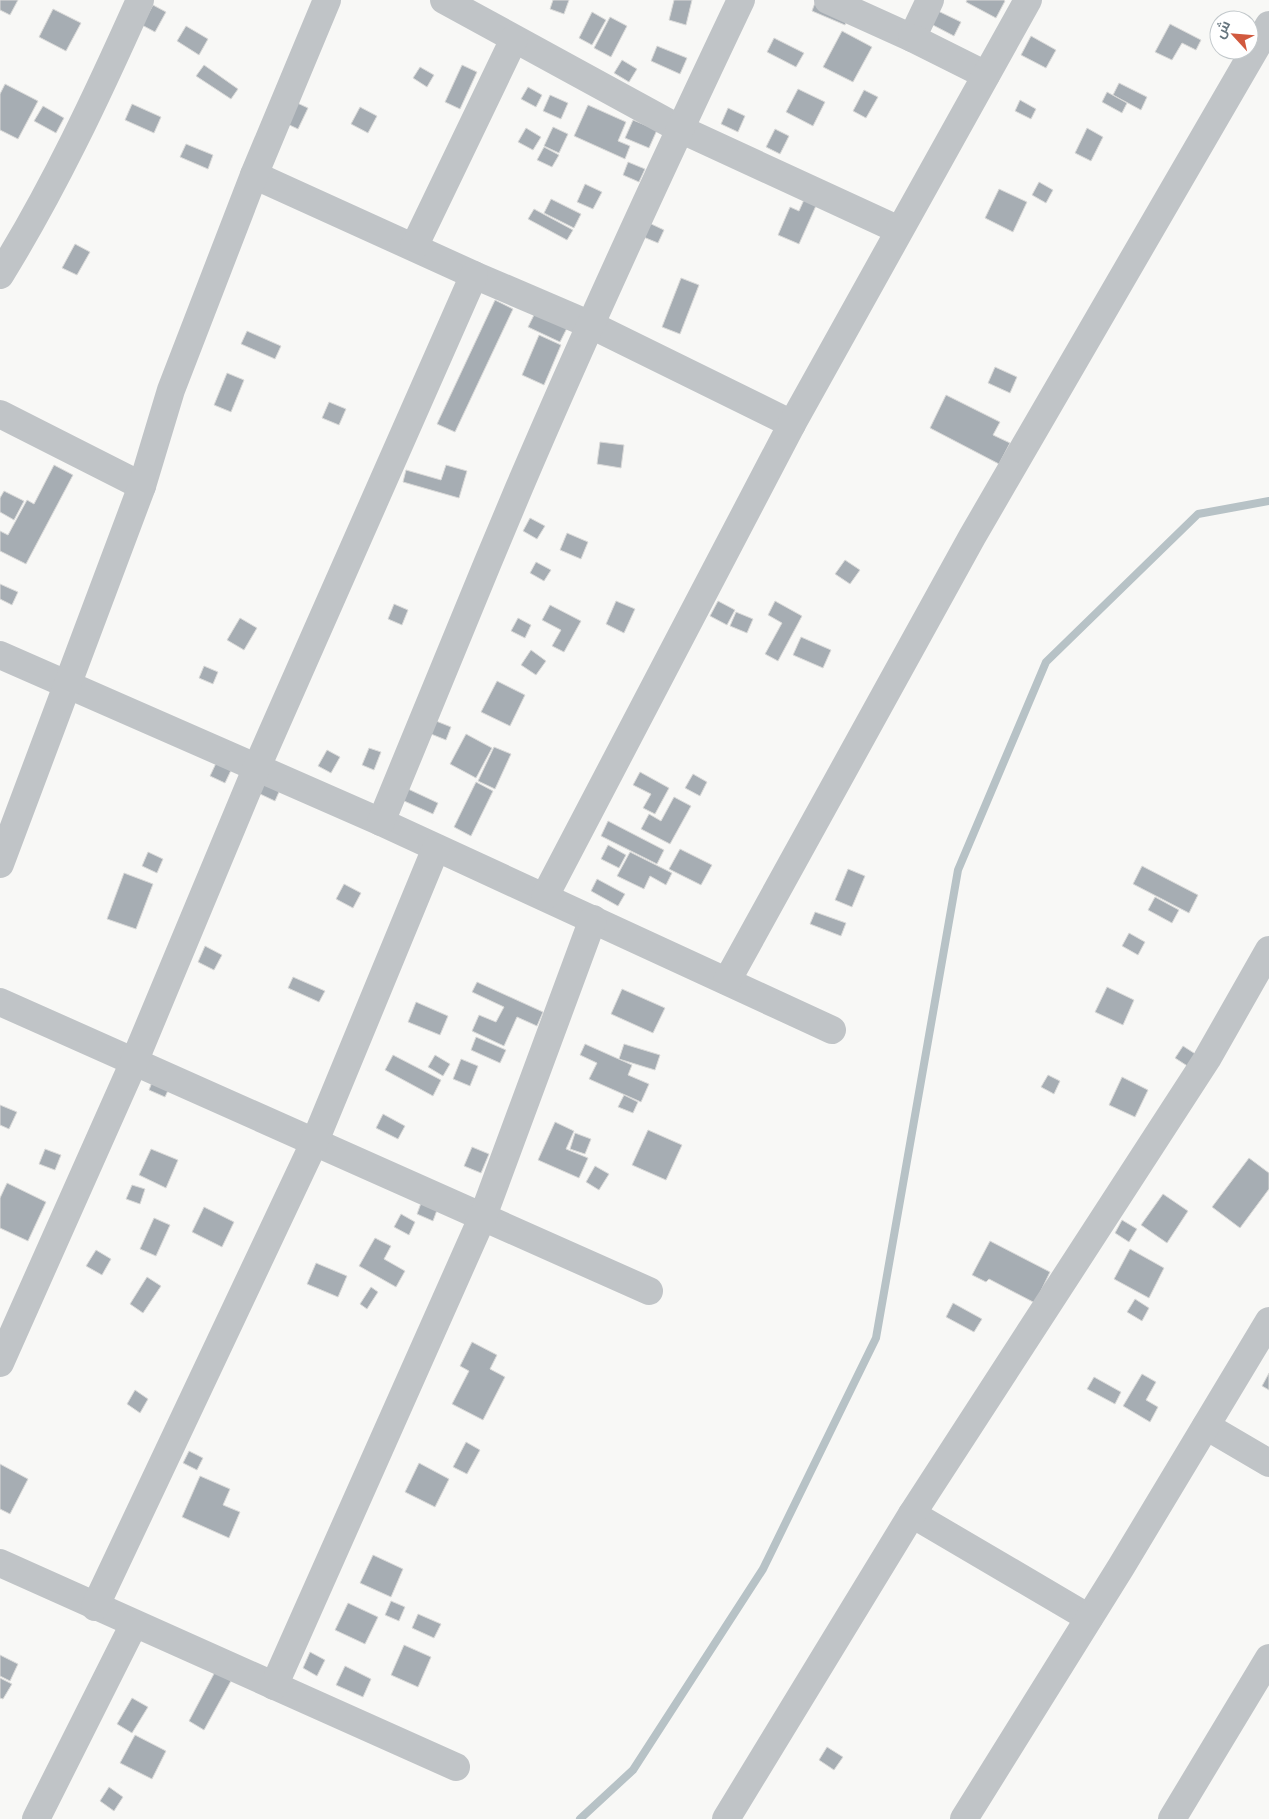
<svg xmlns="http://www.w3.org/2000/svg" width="1269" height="1819" viewBox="0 0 1269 1819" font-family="'PT Sans Narrow',Cairo,sans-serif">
<rect width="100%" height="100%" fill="#f8f8f6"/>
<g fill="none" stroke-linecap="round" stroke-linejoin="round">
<!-- stream -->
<path stroke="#b7c2c6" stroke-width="8" d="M580,1819L633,1770L763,1569L876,1338L958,870L1046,662L1198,514L1269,501"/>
</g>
<!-- building -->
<g fill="#a6adb3" stroke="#dadad9">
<path d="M0,0H18L10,15L0,10Z"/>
<path d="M553,0H569L564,14L550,9Z"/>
<path d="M674,0H692L686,25L669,20Z"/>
<path d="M816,0L851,9L845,25L812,11Z"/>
<path d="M967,0H1004L1005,1L996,18L966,2Z"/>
<path d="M153,5L166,12L155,32L142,25Z"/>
<path d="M53,9L81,23L66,51L39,37Z"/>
<path d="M938,11L961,22L954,36L931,24Z"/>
<path d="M592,12L606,20L592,45L579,38Z"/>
<path d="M610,17L627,26L611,57L594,48Z"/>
<path d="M1170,24L1201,40L1196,50L1182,43L1172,60L1155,52Z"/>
<path d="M186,26L208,39L199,55L177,41Z"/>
<path d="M842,31L872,47L853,82L823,67Z"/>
<path d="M1031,36L1056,50L1046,68L1021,55Z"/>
<path d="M774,38L804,53L796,67L767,52Z"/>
<path d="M657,46L687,58L680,74L651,61Z"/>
<path d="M622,60L637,69L629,82L614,73Z"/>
<path d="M204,65L238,89L231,99L196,76Z"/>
<path d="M462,65L477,72L460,109L445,102Z"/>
<path d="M420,67L434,75L427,87L413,78Z"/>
<path d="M1119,83L1147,97L1141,110L1113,95Z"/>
<path d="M5,84L38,101L18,139L0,130V94Z"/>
<path d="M528,87L542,95L536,107L521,99Z"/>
<path d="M798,89L825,102L813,126L786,112Z"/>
<path d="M864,90L878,97L866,118L853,111Z"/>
<path d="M1107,92L1127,103L1122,113L1102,102Z"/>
<path d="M550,95L568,103L561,119L543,111Z"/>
<path d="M1020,100L1036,109L1031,119L1015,111Z"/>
<path d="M293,101L308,108L298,129L283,122Z"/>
<path d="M132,104L161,117L154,133L125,120Z"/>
<path d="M588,105L626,122L618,141L630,146L625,159L574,136Z"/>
<path d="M43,106L64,118L56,133L34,121Z"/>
<path d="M360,107L377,116L368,133L351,124Z"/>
<path d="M728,108L745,116L738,132L721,124Z"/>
<path d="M633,120L657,130L649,148L625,138Z"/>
<path d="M553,127L568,134L559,153L544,146Z"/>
<path d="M526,128L541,137L533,150L518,142Z"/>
<path d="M1087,128L1103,137L1091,161L1075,153Z"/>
<path d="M775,129L789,136L780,154L766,147Z"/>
<path d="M186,144L213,155L208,169L180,157Z"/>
<path d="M544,147L559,155L552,167L537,160Z"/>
<path d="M628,162L645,169L639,182L623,175Z"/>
<path d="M1039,182L1053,190L1046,203L1032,195Z"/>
<path d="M585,184L602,192L593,209L577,202Z"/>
<path d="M999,189L1027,202L1013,232L985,218Z"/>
<path d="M807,193L819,199L799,244L778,235L790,207L799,211Z"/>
<path d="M551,199L581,214L574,228L544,213Z"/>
<path d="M534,209L573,230L567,240L528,219Z"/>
<path d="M647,222L664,230L658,243L641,236Z"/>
<path d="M75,244L90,252L77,275L62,268Z"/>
<path d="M681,278L699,285L680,334L662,327Z"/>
<path d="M495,300L513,309L455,432L437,424Z"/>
<path d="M536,311L568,326L560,342L528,327Z"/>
<path d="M247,331L281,346L275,359L241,344Z"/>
<path d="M539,335L561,345L544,385L522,375Z"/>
<path d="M995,367L1017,377L1010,393L988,383Z"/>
<path d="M227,373L244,380L231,412L214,405Z"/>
<path d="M946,395L1000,422L993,435L1010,443L999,464L930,428Z"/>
<path d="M329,402L346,409L339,425L322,418Z"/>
<path d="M600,442L624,445L621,468L597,464Z"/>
<path d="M54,465L73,475L26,564L0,551V531L8,535L27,500L34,504Z"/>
<path d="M446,465L467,471L459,498L403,482L406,470L441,480Z"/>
<path d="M4,491L24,501L14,520L0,512V498Z"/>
<path d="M530,518L545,526L537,539L523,531Z"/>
<path d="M567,533L588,542L581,559L560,550Z"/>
<path d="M845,560L860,570L850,584L835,574Z"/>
<path d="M536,562L551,570L544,581L530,573Z"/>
<path d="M0,584L18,592L12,605L0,599Z"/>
<path d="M616,601L635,609L624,633L606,624Z"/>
<path d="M718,601L735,610L727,625L710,616Z"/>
<path d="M775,601L802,616L778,661L765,654L782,623L768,615Z"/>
<path d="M394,604L408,610L402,625L388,619Z"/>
<path d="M550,605L581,621L564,652L552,646L561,630L542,620Z"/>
<path d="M736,612L753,619L747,633L730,626Z"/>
<path d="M240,618L257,628L244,650L227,640Z"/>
<path d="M518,618L531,625L525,638L511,631Z"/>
<path d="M801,637L831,650L823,668L793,655Z"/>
<path d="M531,650L546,661L536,675L521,665Z"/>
<path d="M204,666L218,672L213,684L199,678Z"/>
<path d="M497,681L525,695L510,726L481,712Z"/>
<path d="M436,721L451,727L446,740L431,734Z"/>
<path d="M466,734L492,748L476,778L450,764Z"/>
<path d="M494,747L511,754L495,789L478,781Z"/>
<path d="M369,748L381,752L374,770L362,765Z"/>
<path d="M327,750L340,757L331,773L318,766Z"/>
<path d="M218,759L233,766L225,783L210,776Z"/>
<path d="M640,772L669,788L655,814L643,808L651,794L633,785Z"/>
<path d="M693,774L707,782L700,796L685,788Z"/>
<path d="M265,777L282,785L275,801L258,793Z"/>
<path d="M476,782L493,791L471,836L454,827Z"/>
<path d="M408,789L438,803L433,814L402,800Z"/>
<path d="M674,797L691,806L670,844L641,829L649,814L661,821Z"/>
<path d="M608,821L664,850L657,864L601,836Z"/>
<path d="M608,845L626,855L619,868L601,859Z"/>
<path d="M680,849L712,865L701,885L669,869Z"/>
<path d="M148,852L163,859L157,873L142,866Z"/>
<path d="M630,852L672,873L666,885L650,876L644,889L617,876Z"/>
<path d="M1142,866L1198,895L1189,913L1133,884Z"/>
<path d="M848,869L865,876L852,907L835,900Z"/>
<path d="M124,873L153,884L136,929L107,919Z"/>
<path d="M597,879L625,894L618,906L591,891Z"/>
<path d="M344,884L361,893L353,908L336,899Z"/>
<path d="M1155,897L1179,910L1172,923L1148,910Z"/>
<path d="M815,912L846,923L841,936L810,924Z"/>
<path d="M1129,933L1145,942L1138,955L1122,946Z"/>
<path d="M205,946L222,955L214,970L198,962Z"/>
<path d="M293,977L325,991L319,1002L288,988Z"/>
<path d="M477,982L543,1012L537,1026L517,1017L504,1046L472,1031L479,1015L496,1022L504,1007L472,992Z"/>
<path d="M1107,987L1134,1000L1123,1025L1095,1012Z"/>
<path d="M622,989L665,1008L653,1033L611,1014Z"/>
<path d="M416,1002L448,1016L440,1035L408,1022Z"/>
<path d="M476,1037L506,1050L500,1063L471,1050Z"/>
<path d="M585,1044L632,1065L628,1075L649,1084L641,1102L589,1079L597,1063L580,1055Z"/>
<path d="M624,1044L660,1055L655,1070L619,1059Z"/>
<path d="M1183,1046L1197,1055L1189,1067L1175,1058Z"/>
<path d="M393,1055L441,1080L433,1096L385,1070Z"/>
<path d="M435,1055L450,1064L443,1076L428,1067Z"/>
<path d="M461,1059L478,1066L470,1086L453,1079Z"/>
<path d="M1048,1075L1060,1081L1054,1094L1041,1087Z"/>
<path d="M154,1077L171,1084L165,1097L149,1090Z"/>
<path d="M1122,1077L1148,1090L1135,1117L1109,1105Z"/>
<path d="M624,1095L638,1102L633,1113L618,1107Z"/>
<path d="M0,1105L17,1112L9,1129L0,1125Z"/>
<path d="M383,1114L405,1126L398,1139L376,1128Z"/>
<path d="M555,1122L574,1131L566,1149L588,1158L579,1178L538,1160Z"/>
<path d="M648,1130L682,1145L666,1180L632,1165Z"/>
<path d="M575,1133L591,1139L585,1154L570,1149Z"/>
<path d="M472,1147L489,1154L481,1173L464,1166Z"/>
<path d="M45,1149L61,1155L55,1170L39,1164Z"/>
<path d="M151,1149L178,1160L166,1188L139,1175Z"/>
<path d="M1249,1158L1269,1173V1189L1240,1228L1212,1207Z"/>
<path d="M595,1166L609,1174L599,1190L586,1182Z"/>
<path d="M7,1183L46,1202L28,1241L0,1228V1198Z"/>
<path d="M132,1185L145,1189L140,1204L126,1199Z"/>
<path d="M1163,1194L1188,1211L1167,1243L1141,1225Z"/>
<path d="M424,1195L440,1202L433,1221L417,1214Z"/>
<path d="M204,1207L234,1222L222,1247L192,1232Z"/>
<path d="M401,1214L415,1222L409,1235L394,1227Z"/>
<path d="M154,1218L170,1225L156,1256L140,1249Z"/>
<path d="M1122,1220L1137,1229L1129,1242L1115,1233Z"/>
<path d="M375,1238L391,1246L384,1259L405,1271L396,1287L359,1266Z"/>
<path d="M990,1241L1050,1272L1035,1303L989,1279L986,1282L972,1275Z"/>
<path d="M1130,1249L1164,1268L1149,1298L1114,1279Z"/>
<path d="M96,1250L111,1259L102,1275L86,1266Z"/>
<path d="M316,1263L347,1276L338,1297L307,1284Z"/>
<path d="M147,1277L161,1286L143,1313L130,1304Z"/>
<path d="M371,1287L378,1292L367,1309L360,1304Z"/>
<path d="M1135,1299L1149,1308L1142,1321L1127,1312Z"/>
<path d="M953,1303L982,1319L974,1332L946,1317Z"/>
<path d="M472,1342L497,1355L490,1369L505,1377L483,1420L452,1404L469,1371L460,1366Z"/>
<path d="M1269,1373V1390L1262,1386Z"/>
<path d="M1142,1374L1156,1382L1146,1400L1158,1407L1150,1422L1123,1406Z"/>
<path d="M1094,1377L1121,1392L1115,1404L1087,1389Z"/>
<path d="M135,1390L148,1399L140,1413L127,1404Z"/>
<path d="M466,1442L480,1450L467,1474L453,1467Z"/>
<path d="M189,1451L203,1458L197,1470L183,1463Z"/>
<path d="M419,1463L449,1479L435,1507L405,1492Z"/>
<path d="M0,1464L28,1479L10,1514L0,1509Z"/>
<path d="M200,1476L230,1489L223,1505L240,1512L229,1538L182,1517Z"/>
<path d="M373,1555L403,1569L391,1597L360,1583Z"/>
<path d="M391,1601L405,1607L399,1621L385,1615Z"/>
<path d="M348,1603L378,1617L365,1644L335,1630Z"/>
<path d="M418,1614L441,1624L434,1638L412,1628Z"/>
<path d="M404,1645L431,1657L418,1687L391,1675Z"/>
<path d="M310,1652L325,1660L317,1676L303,1668Z"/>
<path d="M0,1655L18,1664L10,1681L0,1676Z"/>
<path d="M345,1666L371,1679L363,1697L336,1685Z"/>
<path d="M216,1670L232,1679L204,1730L189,1721Z"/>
<path d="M0,1678L12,1684L3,1699L0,1698Z"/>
<path d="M132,1698L148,1707L132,1733L117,1724Z"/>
<path d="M135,1735L166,1751L152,1779L120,1763Z"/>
<path d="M827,1747L843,1757L834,1770L819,1760Z"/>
<path d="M109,1787L123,1797L114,1811L100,1801Z"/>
</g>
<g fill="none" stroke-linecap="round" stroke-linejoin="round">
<!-- minor -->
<g stroke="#c0c4c7" stroke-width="28">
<path d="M444,0L680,129L899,230"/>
<path d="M828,0L912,38L930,0"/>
<path d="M912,38L986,75"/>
<path d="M254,175L474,275L591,325L792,424"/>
<path d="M414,247L514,39"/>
<path d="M0,275C54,188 98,94 140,0"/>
<path d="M0,414L142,486"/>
<path d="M0,655L381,822L832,1030"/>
<path d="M381,822C427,711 472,599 519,488C589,324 664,162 741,0"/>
<path d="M0,864L142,486L171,390L254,175L327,0"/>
<path d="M545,896L792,424L1028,0"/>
<path d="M727,981L972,537L1269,25"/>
<path d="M0,1002L649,1291"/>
<path d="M0,1363L134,1062L257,767L474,275"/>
<path d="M1206,1426L1269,1463"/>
<path d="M912,1514L1089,1618"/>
<path d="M0,1563L456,1767"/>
<path d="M95,1607L315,1141L436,848"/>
<path d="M274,1686L483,1216L593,919"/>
<path d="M36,1819L134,1624"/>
<path d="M726,1819L912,1514L1207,1059L1269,950"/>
<path d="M964,1819L1121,1567L1269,1321"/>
<path d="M1172,1819L1269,1658"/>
</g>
</g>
<!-- north arrow -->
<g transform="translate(1234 35) rotate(296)"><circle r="24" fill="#ffffff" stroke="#c2c8cb"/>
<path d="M0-4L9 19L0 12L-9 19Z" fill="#d1593e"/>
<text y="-8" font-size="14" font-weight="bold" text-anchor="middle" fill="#66757e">ش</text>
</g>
</svg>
